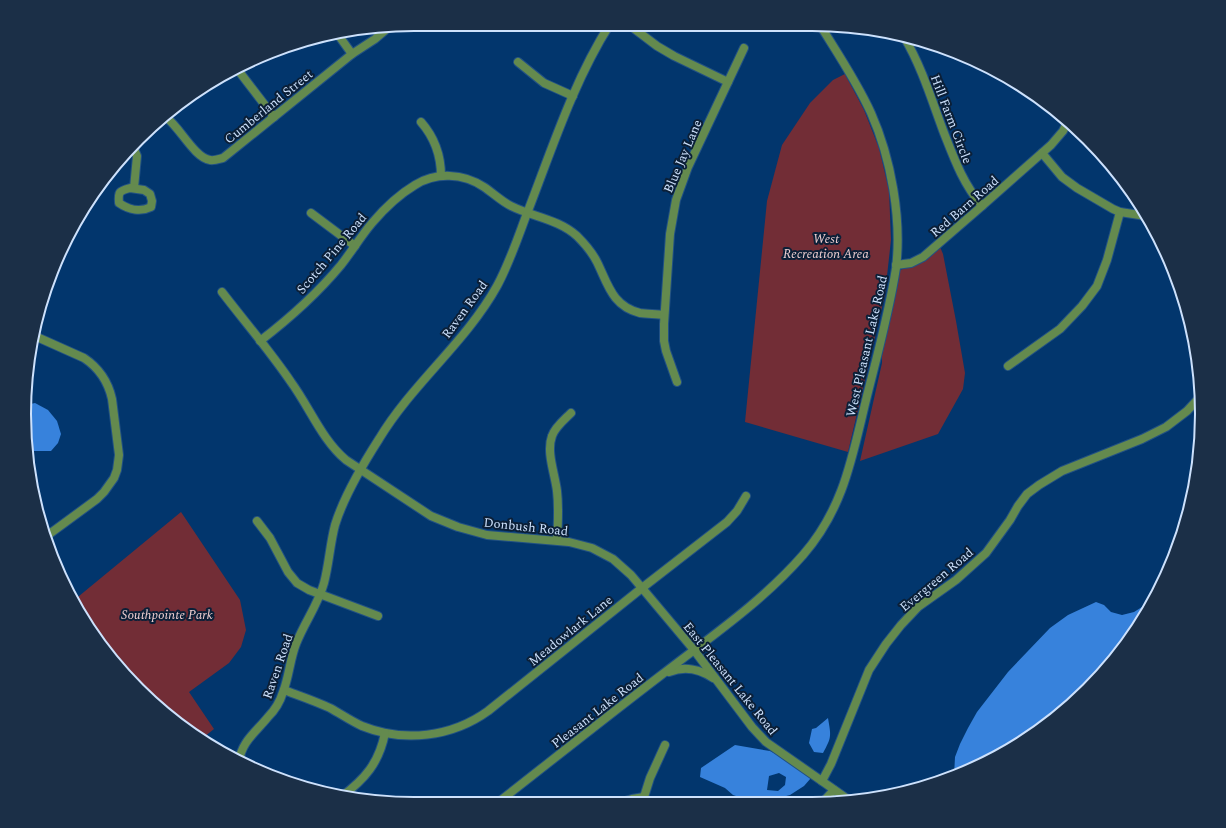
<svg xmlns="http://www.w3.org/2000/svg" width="1226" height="828" viewBox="0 0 1226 828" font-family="Spectral,serif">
<rect width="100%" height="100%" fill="#02366d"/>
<!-- green -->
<g fill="#722d36">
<path d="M845,74L864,110L879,148L889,190L891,240L885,294L848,452L745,422L767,201L782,145L810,103L833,80Z"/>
<path d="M940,247L943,254L956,321L965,373L963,389L938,434L860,461L882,363V355L900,270L908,267Z"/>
<path d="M181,512L240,600L246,630L241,647L229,663L189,692L214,729L204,737L138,690L76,609L73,601Z"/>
</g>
<!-- water -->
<g fill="#3782dc" fill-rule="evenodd">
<path d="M35,403L48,410L57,421L61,434L58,443L51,451H33L30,447L26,405Z"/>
<path d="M1158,590L1136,630L1088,690L1029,738L961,774L954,776L955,757L960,744L968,728L977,712L1008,672L1050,628L1068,615L1096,602L1104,605L1111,612L1122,615L1134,612L1142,607Z"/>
<path d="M828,718C831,736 832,737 823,753L814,752L809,743L812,729L816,728Z"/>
<path d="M735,745L770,751L784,758L811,778L804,786L790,795L771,800L742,798L733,795L725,788L700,777L701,768ZM779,773L786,777L785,785L778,791L767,790L769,776Z"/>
</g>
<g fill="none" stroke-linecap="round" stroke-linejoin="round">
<defs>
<g id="minor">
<path d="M628,24L657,46L674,56L728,82"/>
<path d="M339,36L352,54"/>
<path d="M904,37C922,67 932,101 944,133C955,161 963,183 982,206"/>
<path d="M518,62L544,83L573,96"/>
<path d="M238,70L274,117"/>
<path d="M167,118C180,128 195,158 210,160C214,161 219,159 223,158L352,54L375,39L388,28"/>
<path d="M421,122C435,138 441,155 441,176"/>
<path d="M134,149L137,156L134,188"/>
<path d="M1042,153L1062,177L1077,188L1113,209L1120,212L1146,216"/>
<path d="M130,188L144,190L150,194L152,201L151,207C141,212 129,210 119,203C118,192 119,191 130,188Z"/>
<path d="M311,213L355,246"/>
<path d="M896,265L911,263L923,257L982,206L1051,145L1063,131L1067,123"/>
<path d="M222,292C245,322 270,351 291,382C310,408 322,440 346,460L431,516L458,527L487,535L569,542L592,548L613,559L631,575L642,588L694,650L752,727L766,742L849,800"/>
<path d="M37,337L84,358C99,368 108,381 112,399L119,455L117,470L114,478L104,492L97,499L48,535"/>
<path d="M260,341C290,318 317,294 341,265C352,251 361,236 372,223C383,210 400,194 415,185C436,172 463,173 484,187C493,193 501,201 511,206C533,217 558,219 577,236C585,244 592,252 597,262C608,284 612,306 640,313C648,314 656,314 664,315"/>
<path d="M1008,366L1060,329L1082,306L1097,286L1107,260L1120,212"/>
<path d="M677,382L666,351L664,341V324L670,234L676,200L688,167L744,48"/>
<path d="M257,521L270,538L288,572L297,583L309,590L378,616"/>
<path d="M557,540C558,524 559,508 557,491C555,474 546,452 552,436C555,427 564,420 571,413"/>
<path d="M669,672C684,666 700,669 713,678"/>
<path d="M284,690C300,696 315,701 330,708C341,714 351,721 362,726C404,743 452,737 488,711L642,588L727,522L737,511L746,496"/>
<path d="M239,762C241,742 256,732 268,717C275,710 280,702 283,692C289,677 290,659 296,644C304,623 318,605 324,583C329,564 330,544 335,525C344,496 363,464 379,439C412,384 466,342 497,286C509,264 517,240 526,216C551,152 573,82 610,24"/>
<path d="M822,781L831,764L869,670L886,644L901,625L918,607L956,580L986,553L1010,520L1018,506L1027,494L1039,485L1062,471L1142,439L1166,427L1187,411L1200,397"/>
<path d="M341,797C365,779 379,763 385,733"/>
<path d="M644,797L650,778L665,745"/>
<path d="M822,803L834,790"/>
<path d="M496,804C551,761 605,718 660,676C709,638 762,602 803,555C844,508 852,457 866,400C877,356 889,313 896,268C902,219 891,158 871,113C857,82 838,54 820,25"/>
<path d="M615,804L632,799L644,797"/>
</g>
</defs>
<!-- minor casing -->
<use href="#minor" stroke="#225184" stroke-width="10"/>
<!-- minor -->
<use href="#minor" stroke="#648a4e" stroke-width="8"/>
</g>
<g text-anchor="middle" stroke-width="4" stroke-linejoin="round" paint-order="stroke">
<!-- street labels -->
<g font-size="13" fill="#cde1fc" stroke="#0b1f37">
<text transform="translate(268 106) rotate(-39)" y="5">Cumberland Street</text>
<text transform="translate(952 119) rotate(69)" y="5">Hill Farm Circle</text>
<text transform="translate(682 156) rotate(-67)" y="5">Blue Jay Lane</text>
<text transform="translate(964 206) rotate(-41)" y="5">Red Barn Road</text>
<text transform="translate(331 253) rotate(-50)" y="5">Scotch Pine Road</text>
<text transform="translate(464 309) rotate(-54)" y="5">Raven Road</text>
<text transform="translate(866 346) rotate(-77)" y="5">West Pleasant Lake Road</text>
<text transform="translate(526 526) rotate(6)" y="5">Donbush Road</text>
<text transform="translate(936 579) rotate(-40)" y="5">Evergreen Road</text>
<text transform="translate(570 630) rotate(-39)" y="5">Meadowlark Lane</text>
<text transform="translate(277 666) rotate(-71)" y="5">Raven Road</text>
<text transform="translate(731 678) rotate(51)" y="5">East Pleasant Lake Road</text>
<text transform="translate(597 710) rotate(-38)" y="5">Pleasant Lake Road</text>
</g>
<!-- park labels -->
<g font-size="13" font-style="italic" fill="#f0cfd1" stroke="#0b1f37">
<text x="826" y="243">West<tspan x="826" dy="15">Recreation Area</tspan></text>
<text x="167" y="619">Southpointe Park</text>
</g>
</g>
<!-- crop -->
<path d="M0 0H1226V828H0ZM414 31H812A383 383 0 0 1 1195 414V414A383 383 0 0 1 812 797H414A383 383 0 0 1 31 414V414A383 383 0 0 1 414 31Z" fill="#1b2f47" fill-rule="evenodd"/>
<path fill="none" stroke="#cde1fc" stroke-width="2" d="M414 31H812A383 383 0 0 1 1195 414V414A383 383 0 0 1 812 797H414A383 383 0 0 1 31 414V414A383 383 0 0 1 414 31Z"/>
</svg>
